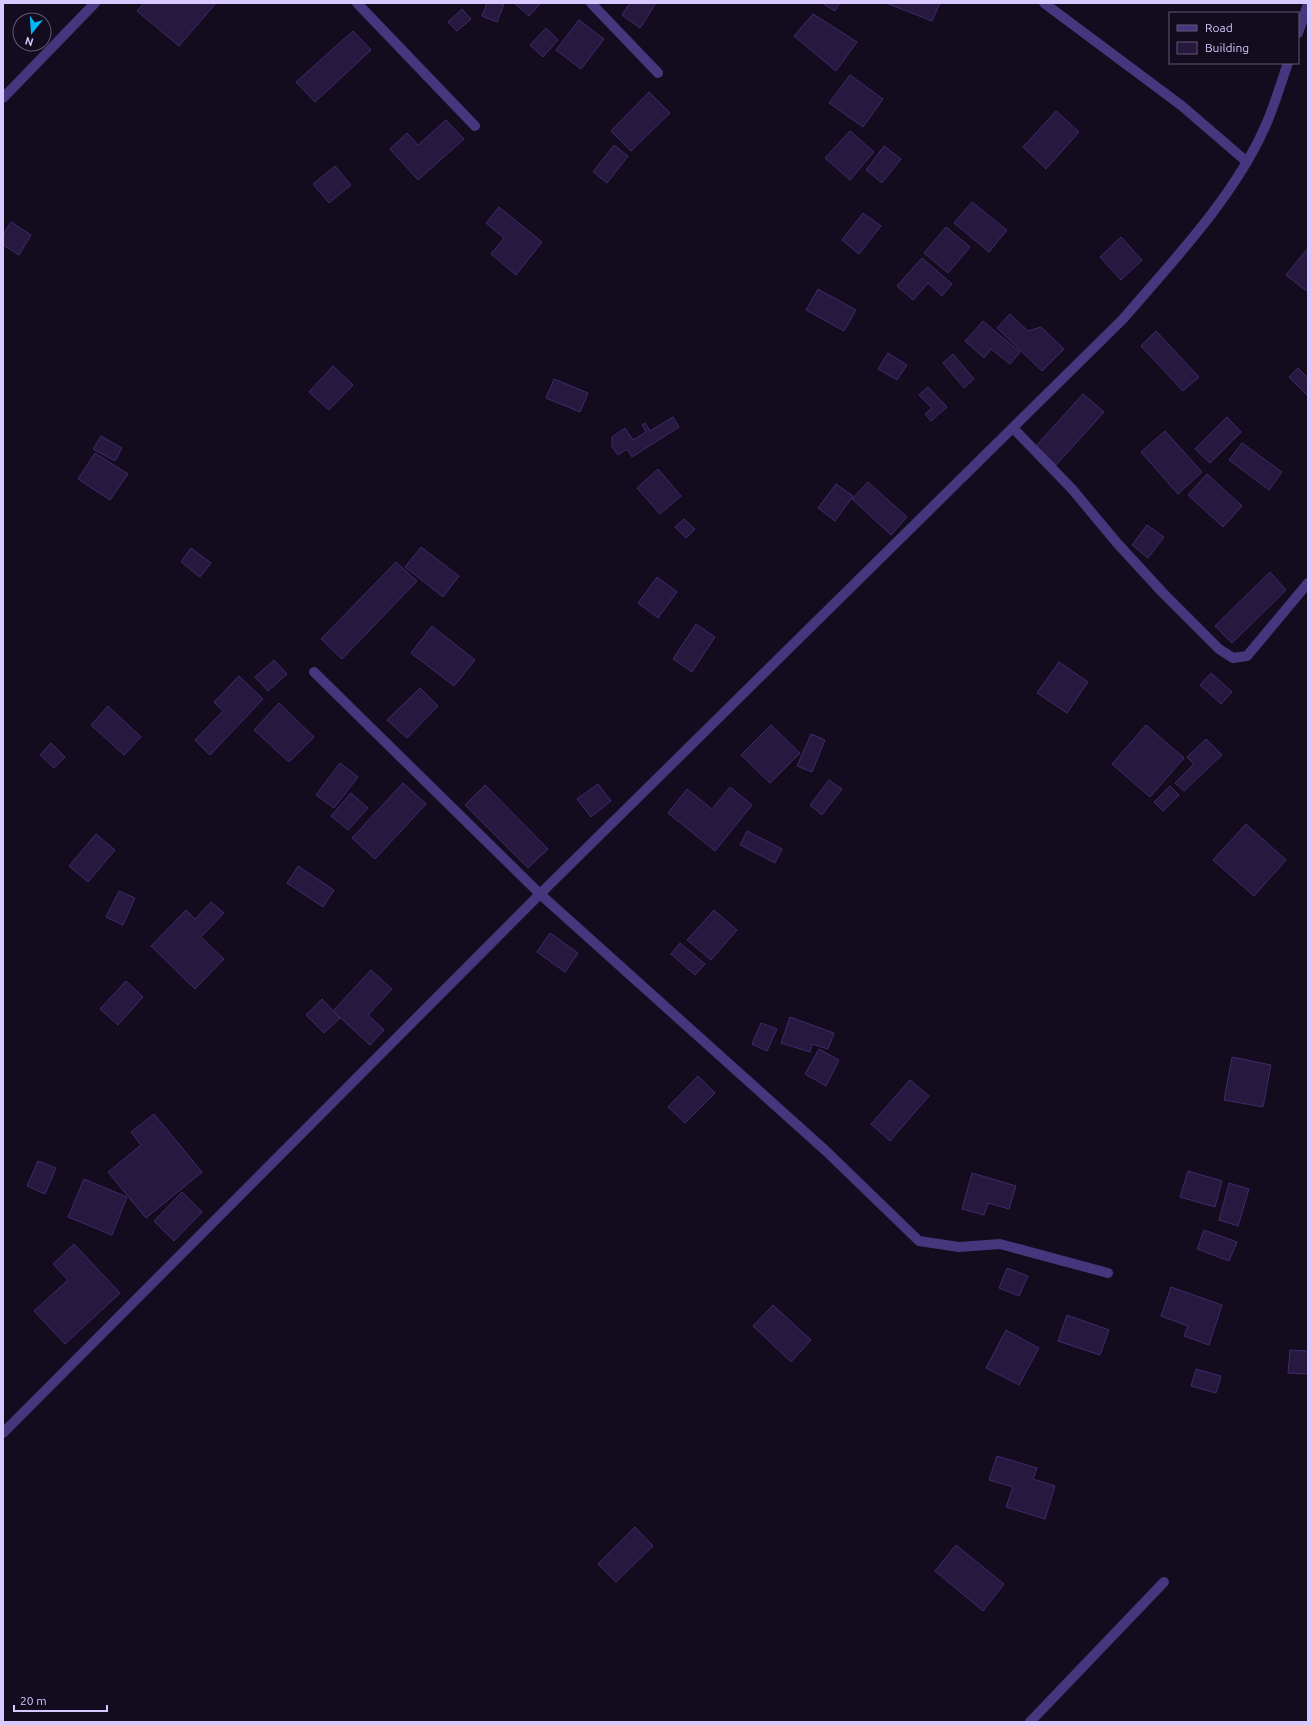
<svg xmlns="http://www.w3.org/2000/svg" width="1311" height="1725" viewBox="0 0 1311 1725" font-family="Ubuntu,sans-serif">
<rect width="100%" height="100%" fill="#120c1e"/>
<!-- building -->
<g fill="#26183f" stroke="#402a6b">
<path d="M144,3H216L179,46L137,11Z"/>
<path d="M487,3L504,4L497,22L482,16Z"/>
<path d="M514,3H541L529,16Z"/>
<path d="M630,3H656L640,28L622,15Z"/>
<path d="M822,3H840L835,11Z"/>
<path d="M886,3H940L932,21Z"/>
<path d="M462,9L471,19L457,31L448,22Z"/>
<path d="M813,14L857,42L836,71L794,36Z"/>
<path d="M579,20L604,39L581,69L556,50Z"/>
<path d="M546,28L558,40L543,57L530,45Z"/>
<path d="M353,31L371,50L315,102L296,82Z"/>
<path d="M850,75L883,99L863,127L829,103Z"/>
<path d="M649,92L670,113L631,151L611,131Z"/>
<path d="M1056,111L1079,132L1046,169L1023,147Z"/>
<path d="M446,120L464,139L418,180L390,149L407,133L418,145Z"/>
<path d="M850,131L874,152L850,180L825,158Z"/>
<path d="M614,145L628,156L607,183L593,172Z"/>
<path d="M884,146L901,159L882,183L866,170Z"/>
<path d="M335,166L351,185L329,203L313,184Z"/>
<path d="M972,202L1007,230L989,252L954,223Z"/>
<path d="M499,207L542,242L516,275L491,254L504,238L486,223Z"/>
<path d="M863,213L881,226L859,254L842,240Z"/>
<path d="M11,222L31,235L19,255L3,245V235Z"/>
<path d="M946,227L970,247L948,273L924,253Z"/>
<path d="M1121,237L1142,260L1121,280L1100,257Z"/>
<path d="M1308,248V292L1286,275Z"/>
<path d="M922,258L952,284L942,296L928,283L913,300L897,286Z"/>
<path d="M818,289L856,310L844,331L806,310Z"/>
<path d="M1010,314L1028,331L1041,327L1064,349L1042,371L997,328Z"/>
<path d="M983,321L1020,352L1010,364L991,349L984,358L965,341Z"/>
<path d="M1156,331L1199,377L1183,391L1141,346Z"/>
<path d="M888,353L907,365L897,380L878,369Z"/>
<path d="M953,354L974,379L964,388L943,363Z"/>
<path d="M333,366L353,385L329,410L309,392Z"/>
<path d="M1298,368L1308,378V396L1289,377Z"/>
<path d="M554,379L588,393L580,412L546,398Z"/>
<path d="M928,387L947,407L931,421L925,414L932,408L919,395Z"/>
<path d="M1083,394L1104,412L1056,465L1036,446Z"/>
<path d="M673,417L679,427L632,457L627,449L618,455L612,447V437L625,428L633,440L646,432L642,425L645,423L650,431Z"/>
<path d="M1227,417L1241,432L1210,463L1195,449Z"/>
<path d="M1165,431L1202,472L1178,494L1141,452Z"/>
<path d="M101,436L122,448L115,461L93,449Z"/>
<path d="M1242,443L1282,472L1269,490L1229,460Z"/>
<path d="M95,453L128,474L110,500L78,479Z"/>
<path d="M658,469L681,496L660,514L637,488Z"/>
<path d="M1207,474L1242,506L1223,527L1188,495Z"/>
<path d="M868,482L907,517L891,535L852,499Z"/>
<path d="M836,484L853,496L835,521L818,508Z"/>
<path d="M684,519L695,529L686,538L675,527Z"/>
<path d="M1147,525L1164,537L1148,558L1132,545Z"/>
<path d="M421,547L459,576L443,597L405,567Z"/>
<path d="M191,548L211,563L200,577L181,562Z"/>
<path d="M396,562L417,581L342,659L321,639Z"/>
<path d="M1270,572L1286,590L1232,643L1215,626Z"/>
<path d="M657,577L677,592L658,618L638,603Z"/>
<path d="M696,624L715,637L692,672L673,659Z"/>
<path d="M432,626L475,660L454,686L411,653Z"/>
<path d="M274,660L287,674L268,691L255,677Z"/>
<path d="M1059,662L1088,682L1067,713L1037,693Z"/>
<path d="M1211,673L1232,692L1221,704L1200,685Z"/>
<path d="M239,676L263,699L210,755L195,740L223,711L214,702Z"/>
<path d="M420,688L438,706L407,738L387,720Z"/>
<path d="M279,703L314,737L289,762L254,730Z"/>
<path d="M108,706L141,737L124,755L91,725Z"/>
<path d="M771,725L800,753L770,783L741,755Z"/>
<path d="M1146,725L1184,758L1150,797L1112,764Z"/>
<path d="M811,734L825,740L812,772L797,766Z"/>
<path d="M1206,739L1222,755L1184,791L1175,783L1194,764L1187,757Z"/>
<path d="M51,743L65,757L54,768L40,755Z"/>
<path d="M340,763L358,777L334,808L316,795Z"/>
<path d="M829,780L842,789L822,815L810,805Z"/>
<path d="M403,783L426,804L375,859L352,838Z"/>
<path d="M598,784L611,801L591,817L577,799Z"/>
<path d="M485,785L548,849L528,868L465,805Z"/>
<path d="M1170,786L1179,795L1163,811L1154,802Z"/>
<path d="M730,787L752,805L715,851L668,813L687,789L712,809Z"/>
<path d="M351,793L368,808L348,830L331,816Z"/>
<path d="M1246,824L1286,860L1254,896L1213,860Z"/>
<path d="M747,831L782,849L775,863L740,845Z"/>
<path d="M96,834L115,850L88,882L69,866Z"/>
<path d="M298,866L334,890L323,907L287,883Z"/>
<path d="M119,891L135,898L123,925L106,917Z"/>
<path d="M211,902L224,913L201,937L224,959L195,989L151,946L186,910L195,919Z"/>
<path d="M714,910L737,930L711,960L687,940Z"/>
<path d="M550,933L578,953L565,972L537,952Z"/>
<path d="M680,943L705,964L695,975L671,954Z"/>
<path d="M371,970L392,989L368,1015L384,1030L370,1045L333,1011Z"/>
<path d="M126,981L143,997L118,1025L100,1009Z"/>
<path d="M322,999L340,1018L324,1033L306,1015Z"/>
<path d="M790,1017L834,1033L828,1049L812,1044L810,1052L781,1043Z"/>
<path d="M761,1023L777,1029L767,1051L752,1044Z"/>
<path d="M819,1049L839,1060L826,1086L805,1074Z"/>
<path d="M1232,1057L1271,1065L1263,1107L1224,1100Z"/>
<path d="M698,1076L715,1093L685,1123L668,1107Z"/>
<path d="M910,1080L929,1096L890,1141L871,1124Z"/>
<path d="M154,1114L202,1172L146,1218L108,1172L141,1145L131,1132Z"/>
<path d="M38,1161L56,1168L45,1194L27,1186Z"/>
<path d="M1188,1171L1222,1181L1215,1207L1180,1197Z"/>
<path d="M972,1173L1016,1186L1009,1209L988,1203L984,1215L962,1209Z"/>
<path d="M84,1179L127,1197L112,1235L68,1217Z"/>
<path d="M1229,1183L1249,1189L1238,1226L1219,1220Z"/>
<path d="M182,1192L202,1212L174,1241L154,1221Z"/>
<path d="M1204,1230L1237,1242L1229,1261L1197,1249Z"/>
<path d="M74,1244L120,1293L65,1344L34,1311L68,1280L53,1264Z"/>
<path d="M1007,1268L1028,1276L1019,1296L999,1288Z"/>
<path d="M1171,1287L1222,1305L1209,1345L1184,1336L1188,1326L1161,1316Z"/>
<path d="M773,1305L811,1340L791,1362L753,1326Z"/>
<path d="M1067,1315L1109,1330L1100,1355L1058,1341Z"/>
<path d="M1006,1330L1039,1348L1019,1385L986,1368Z"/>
<path d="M1290,1350L1308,1351V1374L1288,1373Z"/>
<path d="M1196,1369L1221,1376L1216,1393L1191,1386Z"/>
<path d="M997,1456L1037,1468L1033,1479L1055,1486L1045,1519L1006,1507L1013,1487L989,1480Z"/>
<path d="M635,1527L653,1546L616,1582L598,1564Z"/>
<path d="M956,1545L1004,1584L983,1611L935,1571Z"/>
</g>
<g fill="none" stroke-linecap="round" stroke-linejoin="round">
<!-- service -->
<path stroke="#44377d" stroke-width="10" d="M1013,428L1072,489L1117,543L1163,593L1219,649L1233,658L1247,656L1308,583"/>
<!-- minor -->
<g stroke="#44377d" stroke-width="10">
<path d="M357,3L475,126"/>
<path d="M591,3L658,73"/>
<path d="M1044,3L1182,106L1247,162"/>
<path d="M1298,33L1308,4"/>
<path d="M3,98L95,3"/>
<path d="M314,672L540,894L826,1151L919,1241L959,1247L1000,1244L1108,1273"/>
<path d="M3,1433L540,894L1123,319C1172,262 1233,198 1264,129C1274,108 1280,85 1288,63"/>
<path d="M1030,1722L1164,1582"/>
</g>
</g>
<!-- border -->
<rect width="1311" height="1725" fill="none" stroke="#d7c9ff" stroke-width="8"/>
<!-- legend -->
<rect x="1169" y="12" width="130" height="52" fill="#120c1e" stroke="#615878"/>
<rect x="1177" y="25" width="20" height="6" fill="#44377d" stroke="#615878"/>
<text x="1205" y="32" font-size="12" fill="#d7c9ff">Road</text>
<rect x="1177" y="42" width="20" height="12" fill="#26183f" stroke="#615878"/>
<text x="1205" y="52" font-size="12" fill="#d7c9ff">Building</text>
<!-- north arrow -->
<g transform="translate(32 32) rotate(197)"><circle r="19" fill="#120c1e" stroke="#615878"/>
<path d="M0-3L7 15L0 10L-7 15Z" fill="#00b8f4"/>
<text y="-6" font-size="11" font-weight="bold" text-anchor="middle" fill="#d7c9ff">N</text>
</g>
<!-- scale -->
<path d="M14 1705v6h93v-6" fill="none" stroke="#d7c9ff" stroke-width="2"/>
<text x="20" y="1705" font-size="12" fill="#d7c9ff" stroke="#120c1e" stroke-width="3" paint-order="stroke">20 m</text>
</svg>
